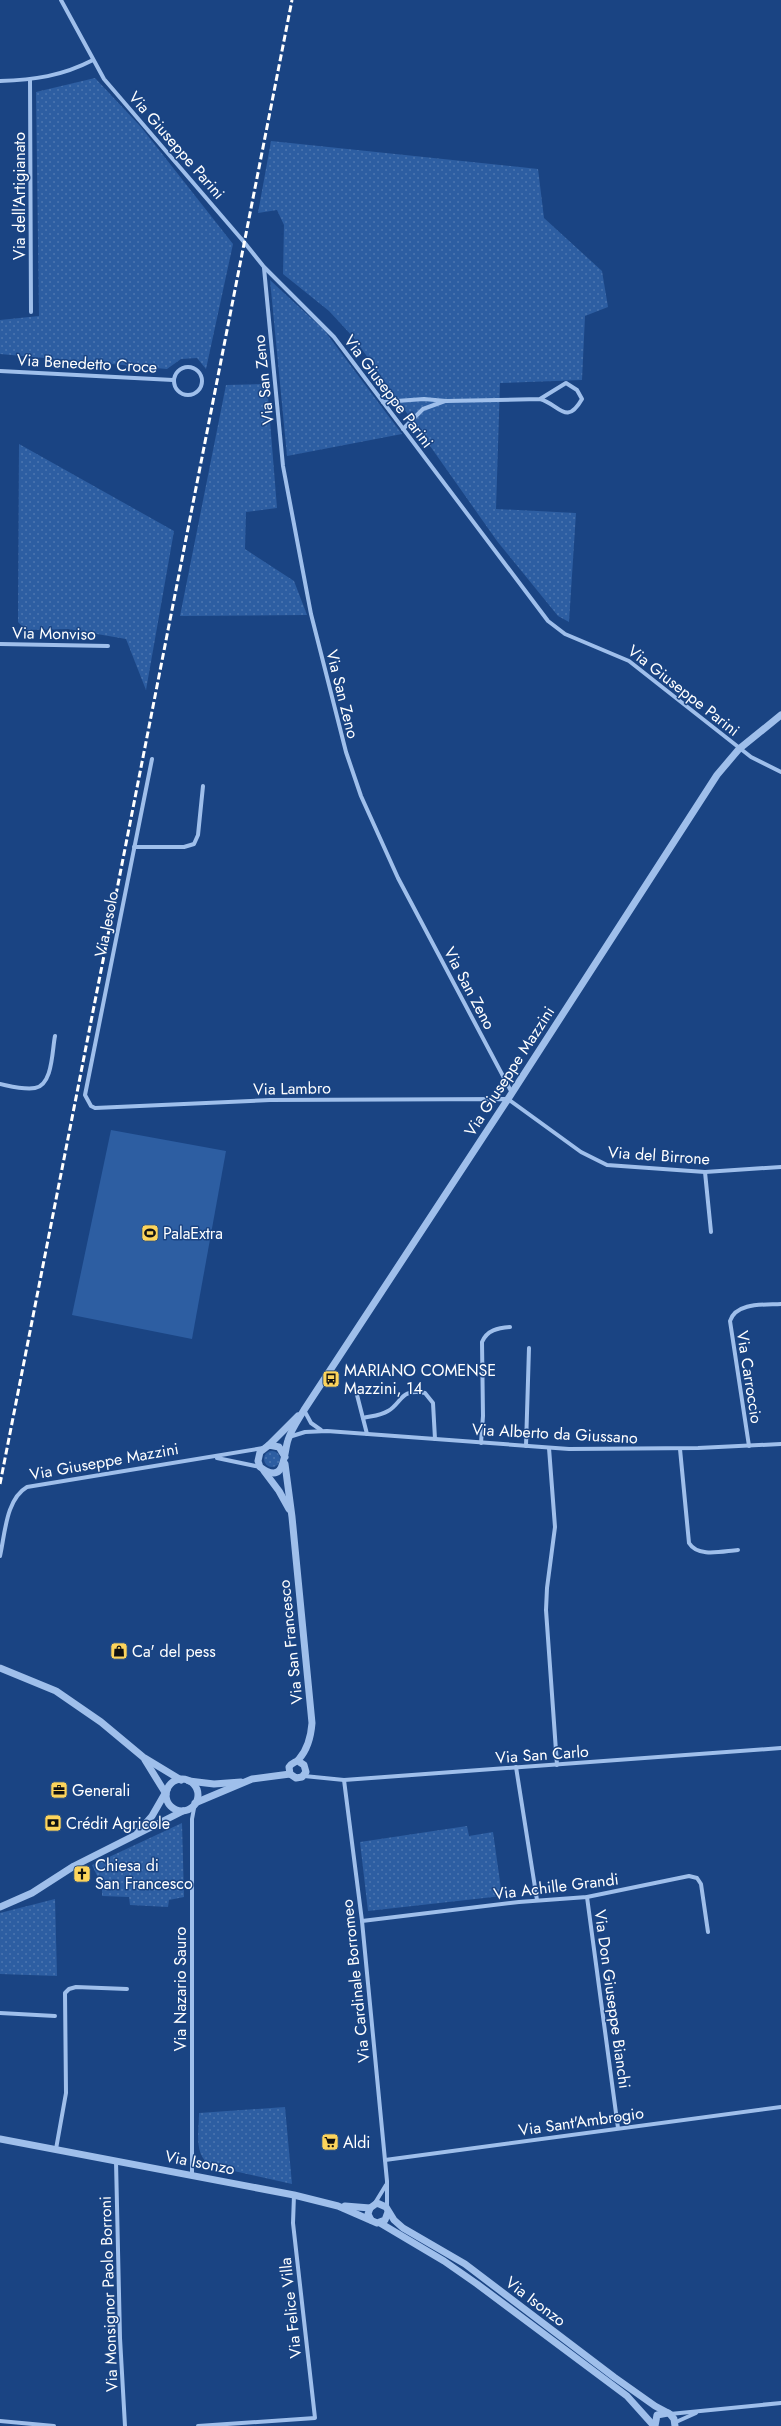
<svg xmlns="http://www.w3.org/2000/svg" width="781" height="2426" viewBox="0 0 781 2426" font-family="Jost,sans-serif">
<defs>
<pattern id="green-dots" width="8" height="8" patternUnits="userSpaceOnUse"><rect width="8" height="8" fill="#2d5ea2"/><path d="M2 2h.1M6 6h.1" fill="none" stroke="#4c76b0" stroke-width="1.8" stroke-linecap="round"/></pattern>
</defs>
<rect width="100%" height="100%" fill="#1a4483"/>
<!-- green -->
<g fill="url(#green-dots)">
<path d="M95,78L141,127L233,244L206,369L197,358L181,359L167,369L0,354V320L39,316L36,92Z"/>
<path d="M271,141L538,169L544,218L602,271L608,307L585,316L582,380L500,383L496,509L576,513L569,622L558,616L497,541L354,338L329,311L283,274L284,225L277,210L258,213Z"/>
<path d="M270,280L324,330L402,434L287,456Z"/>
<path d="M267,384L277,508L246,512L245,549L294,581L307,615L180,616L226,385Z"/>
<path d="M19,444L174,531L146,690L126,639L68,629L26,630L18,622Z"/>
<circle cx="272" cy="1459" r="8"/>
<path d="M182,1823L184,1897L169,1900L168,1907L130,1905L129,1897L102,1896V1886L92,1865Z"/>
<path d="M467,1826L469,1836L493,1832L502,1896L368,1911L360,1842Z"/>
<path d="M55,1899L57,1976L0,1974V1913Z"/>
<path d="M285,2107L292,2184L212,2166C193,2156 199,2132 199,2113Z"/>
</g>
<!-- pitch -->
<path fill="#2d5ea2" d="M111,1130L226,1151L192,1339L72,1315Z"/>
<g fill="none" stroke-linecap="round" stroke-linejoin="round">
<!-- minor -->
<g stroke="#9fbfeb" stroke-width="4">
<path d="M61,0L104,79L244,242L264,267L334,337L548,621L565,634L629,661L751,757L781,772"/>
<path d="M30,80L31,312"/>
<path d="M0,81C34,80 62,76 93,60"/>
<path d="M264,268L283,466L311,614L346,752L361,796L398,878L512,1093"/>
<circle cx="188" cy="381" r="14"/>
<path d="M0,371L173,380"/>
<path d="M383,402L424,399L446,401L540,399C559,404 566,427 582,399L577,390L566,383L540,399"/>
<path d="M403,429L423,409L445,401"/>
<path d="M0,644L108,646"/>
<path d="M152,759L85,1095L91,1106L95,1108L270,1100L508,1099L581,1152L607,1165L705,1172L781,1167"/>
<path d="M134,847H184L194,844L198,835L203,786"/>
<path d="M0,1084C10,1086 24,1090 35,1088C53,1085 52,1050 55,1036"/>
<path d="M705,1172L711,1232"/>
<path d="M356,1391L367,1434"/>
<path d="M304,1410L311,1423L321,1430"/>
<path d="M363,1418C371,1416 380,1416 388,1411C402,1403 400,1388 425,1393L433,1403L435,1439"/>
<path d="M289,1437L305,1432L327,1431L569,1449L698,1448L781,1444"/>
<path d="M481,1443L483,1416L482,1342C487,1330 498,1328 510,1327"/>
<path d="M526,1446L529,1348"/>
<path d="M749,1446L730,1321C736,1302 765,1305 781,1304"/>
<path d="M549,1448L555,1527L547,1588L546,1610L557,1765"/>
<path d="M680,1449L689,1543C698,1558 723,1551 738,1550"/>
<path d="M217,1458L260,1467"/>
<path d="M0,1556C5,1534 6,1499 27,1487L263,1448"/>
<path d="M516,1767L537,1900"/>
<path d="M304,1776L344,1780L781,1748"/>
<path d="M344,1780L362,1921L387,2181V2209"/>
<path d="M587,1897L618,2128"/>
<path d="M362,1921L519,1902L587,1897L689,1876L697,1878L701,1884L708,1932"/>
<path d="M0,2013L55,2016"/>
<path d="M56,2149L66,2093L65,1993L69,1989L76,1987L127,1989"/>
<path d="M385,2160L781,2107"/>
<path d="M116,2161L120,2338L125,2426"/>
<path d="M192,2175V1819L195,1803"/>
<path d="M375,2203L386,2185"/>
<path d="M670,2414L781,2403"/>
<path d="M0,2421L54,2426"/>
<path d="M676,2422L696,2413"/>
<path d="M198,2426L315,2418L293,2223L294,2195"/>
</g>
<!-- tertiary -->
<g stroke="#9fbfeb" stroke-width="7">
<path d="M269,1445L298,1416"/>
<path d="M285,1457L279,1447L269,1445L260,1452L258,1461L260,1467C286,1486 283,1455 288,1440C291,1430 298,1420 304,1410L508,1099L717,775L739,749L781,715"/>
<path d="M285,1464L292,1517L312,1723C311,1736 308,1749 299,1759C296,1763 292,1762 289,1767L290,1774L296,1778L302,1777L306,1772L304,1765L298,1761"/>
<path d="M264,1471L279,1491L289,1509"/>
<path d="M0,1668L56,1691L101,1722L143,1757L181,1780"/>
<path d="M145,1760L166,1794"/>
<circle cx="182" cy="1795" r="16"/>
<path d="M189,1781L214,1784L241,1782"/>
<path d="M195,1803L252,1779L290,1774"/>
<path d="M138,1832L152,1816L167,1790"/>
<path d="M0,1907L32,1893L74,1866L183,1811"/>
<path d="M0,2139L294,2195L338,2206L377,2223L385,2220L388,2212"/>
<path d="M345,2206L370,2208"/>
<path d="M371,2220L368,2214L370,2208L377,2203L386,2207L394,2220L403,2228L465,2264L614,2377L655,2406L670,2414L674,2419L675,2426"/>
<path d="M380,2223L444,2261L477,2284L627,2396L654,2426"/>
<path d="M655,2426L657,2415L668,2413"/>
</g>
<!-- rail -->
<path stroke="#fff" stroke-width="3" stroke-dasharray="7 3" stroke-linecap="butt" d="M0,1484L292,0"/>
</g>
<!-- icons -->
<defs>
<symbol id="stadium-square" viewBox="-11 -11 22 22"><rect x="-9" y="-9" width="18" height="18" rx="4" fill="#fdd45b" stroke="#1a4483"/><path d="M0-5a6.5 5 0 1 0 0 10a6.5 5 0 1 0 0-10ZM-3.5-1.8h7v3.6h-7Z" fill="#111"/></symbol>
<symbol id="bus-square" viewBox="-11 -11 22 22"><rect x="-9" y="-9" width="18" height="18" rx="4" fill="#fdd45b" stroke="#1a4483"/><path d="M-5-6H5V4H4V6H2V4H-2V6H-4V4H-5ZM-3.5-4V0h7V-4ZM-3.5 1.2v1.5H-2V1.2ZM2 1.2v1.5H3.5V1.2Z" fill="#111"/></symbol>
<symbol id="shop-square" viewBox="-11 -11 22 22"><rect x="-9" y="-9" width="18" height="18" rx="4" fill="#fdd45b" stroke="#1a4483"/><path d="M-5-2.5h2.3a2.7 3.5 0 0 1 5.4 0H5L5.5 6h-11ZM-1.5-2.5h3a1.5 2.3 0 0 0-3 0Z" fill="#111"/></symbol>
<symbol id="office-square" viewBox="-11 -11 22 22"><rect x="-9" y="-9" width="18" height="18" rx="4" fill="#fdd45b" stroke="#1a4483"/><path d="M-6-3h4V-5.5h4V-3h4V5H-6ZM-1-4.5V-3h2v-1.5ZM-6 0V1H6V0Z" fill="#111"/></symbol>
<symbol id="bank-square" viewBox="-11 -11 22 22"><rect x="-9" y="-9" width="18" height="18" rx="4" fill="#fdd45b" stroke="#1a4483"/><path d="M-6-4H6V4H-6ZM0-2.3a2.3 2.3 0 1 0 0 4.6a2.3 2.3 0 1 0 0-4.6Z" fill="#111"/></symbol>
<symbol id="church-square" viewBox="-11 -11 22 22"><rect x="-9" y="-9" width="18" height="18" rx="4" fill="#fdd45b" stroke="#1a4483"/><path d="M-1.2-6h2.4v3.5h3.3v2.4h-3.3V6h-2.4V-.1h-3.3v-2.4h3.3Z" fill="#111"/></symbol>
<symbol id="supermarket-square" viewBox="-11 -11 22 22"><rect x="-9" y="-9" width="18" height="18" rx="4" fill="#fdd45b" stroke="#1a4483"/><path d="M-6-5.5h2.5l.6 2H6L4.5 2H-2.5L-4.4-4H-6ZM-1.5 3.2a1.3 1.3 0 1 0 .1 0ZM3 3.2a1.3 1.3 0 1 0 .1 0Z" fill="#111"/></symbol>
</defs>
<g fill-rule="evenodd">
<use href="#stadium-square" x="140" y="1223" width="20" height="20"/>
<use href="#bus-square" x="321" y="1369" width="20" height="20"/>
<use href="#shop-square" x="109" y="1641" width="20" height="20"/>
<use href="#office-square" x="49" y="1780" width="20" height="20"/>
<use href="#bank-square" x="43" y="1813" width="20" height="20"/>
<use href="#church-square" x="72" y="1864" width="20" height="20"/>
<use href="#supermarket-square" x="320" y="2132" width="20" height="20"/>
</g>
<g text-anchor="middle" stroke-width="3" stroke-linejoin="round" paint-order="stroke">
<!-- street labels -->
<g font-size="16" fill="#fff" stroke="#1a4483">
<text transform="translate(177 145) rotate(49)" y="6">Via Giuseppe Parini</text>
<text transform="translate(19 196) rotate(-90)" y="6">Via dell'Artigianato</text>
<text transform="translate(87 363) rotate(3)" y="6">Via Benedetto Croce</text>
<text transform="translate(263 380) rotate(-96)" y="6">Via San Zeno</text>
<text transform="translate(389 391) rotate(53)" y="6">Via Giuseppe Parini</text>
<text transform="translate(54 633) rotate(1)" y="6">Via Monviso</text>
<text transform="translate(684 690) rotate(38)" y="6">Via Giuseppe Parini</text>
<text transform="translate(343 694) rotate(76)" y="6">Via San Zeno</text>
<text transform="translate(106 924) rotate(-79)" y="6">Via Jesolo</text>
<text transform="translate(470 988) rotate(62)" y="6">Via San Zeno</text>
<text transform="translate(509 1071) rotate(-57)" y="6">Via Giuseppe Mazzini</text>
<text transform="translate(292 1088) rotate(-1)" y="6">Via Lambro</text>
<text transform="translate(659 1155) rotate(4)" y="6">Via del Birrone</text>
<text transform="translate(750 1377) rotate(81)" y="6">Via Carroccio</text>
<text transform="translate(555 1433) rotate(3)" y="6">Via Alberto da Giussano</text>
<text transform="translate(104 1461) rotate(-10)" y="6">Via Giuseppe Mazzini</text>
<text transform="translate(290 1642) rotate(-96)" y="6">Via San Francesco</text>
<text transform="translate(542 1754) rotate(-4)" y="6">Via San Carlo</text>
<text transform="translate(556 1886) rotate(-7)" y="6">Via Achille Grandi</text>
<text transform="translate(355 1981) rotate(-96)" y="6">Via Cardinale Borromeo</text>
<text transform="translate(180 1989) rotate(-90)" y="6">Via Nazario Sauro</text>
<text transform="translate(613 1999) rotate(82)" y="6">Via Don Giuseppe Bianchi</text>
<text transform="translate(581 2121) rotate(-8)" y="6">Via Sant'Ambrogio</text>
<text transform="translate(200 2162) rotate(11)" y="6">Via Isonzo</text>
<text transform="translate(108 2294) rotate(-92)" y="6">Via Monsignor Paolo Borroni</text>
<text transform="translate(536 2301) rotate(37)" y="6">Via Isonzo</text>
<text transform="translate(290 2308) rotate(-96)" y="6">Via Felice Villa</text>
</g>
<!-- poi labels -->
<g font-size="16" fill="#fff" stroke="#1a4483" text-anchor="start">
<text x="163" y="1239">PalaExtra</text>
<text x="344" y="1376">MARIANO COMENSE<tspan x="344" dy="18">Mazzini, 14</tspan></text>
<text x="132" y="1657">Ca' del pess</text>
<text x="72" y="1796">Generali</text>
<text x="66" y="1829">Crédit Agricole</text>
<text x="95" y="1871">Chiesa di<tspan x="95" dy="18">San Francesco</tspan></text>
<text x="343" y="2148">Aldi</text>
</g>
</g>
</svg>
